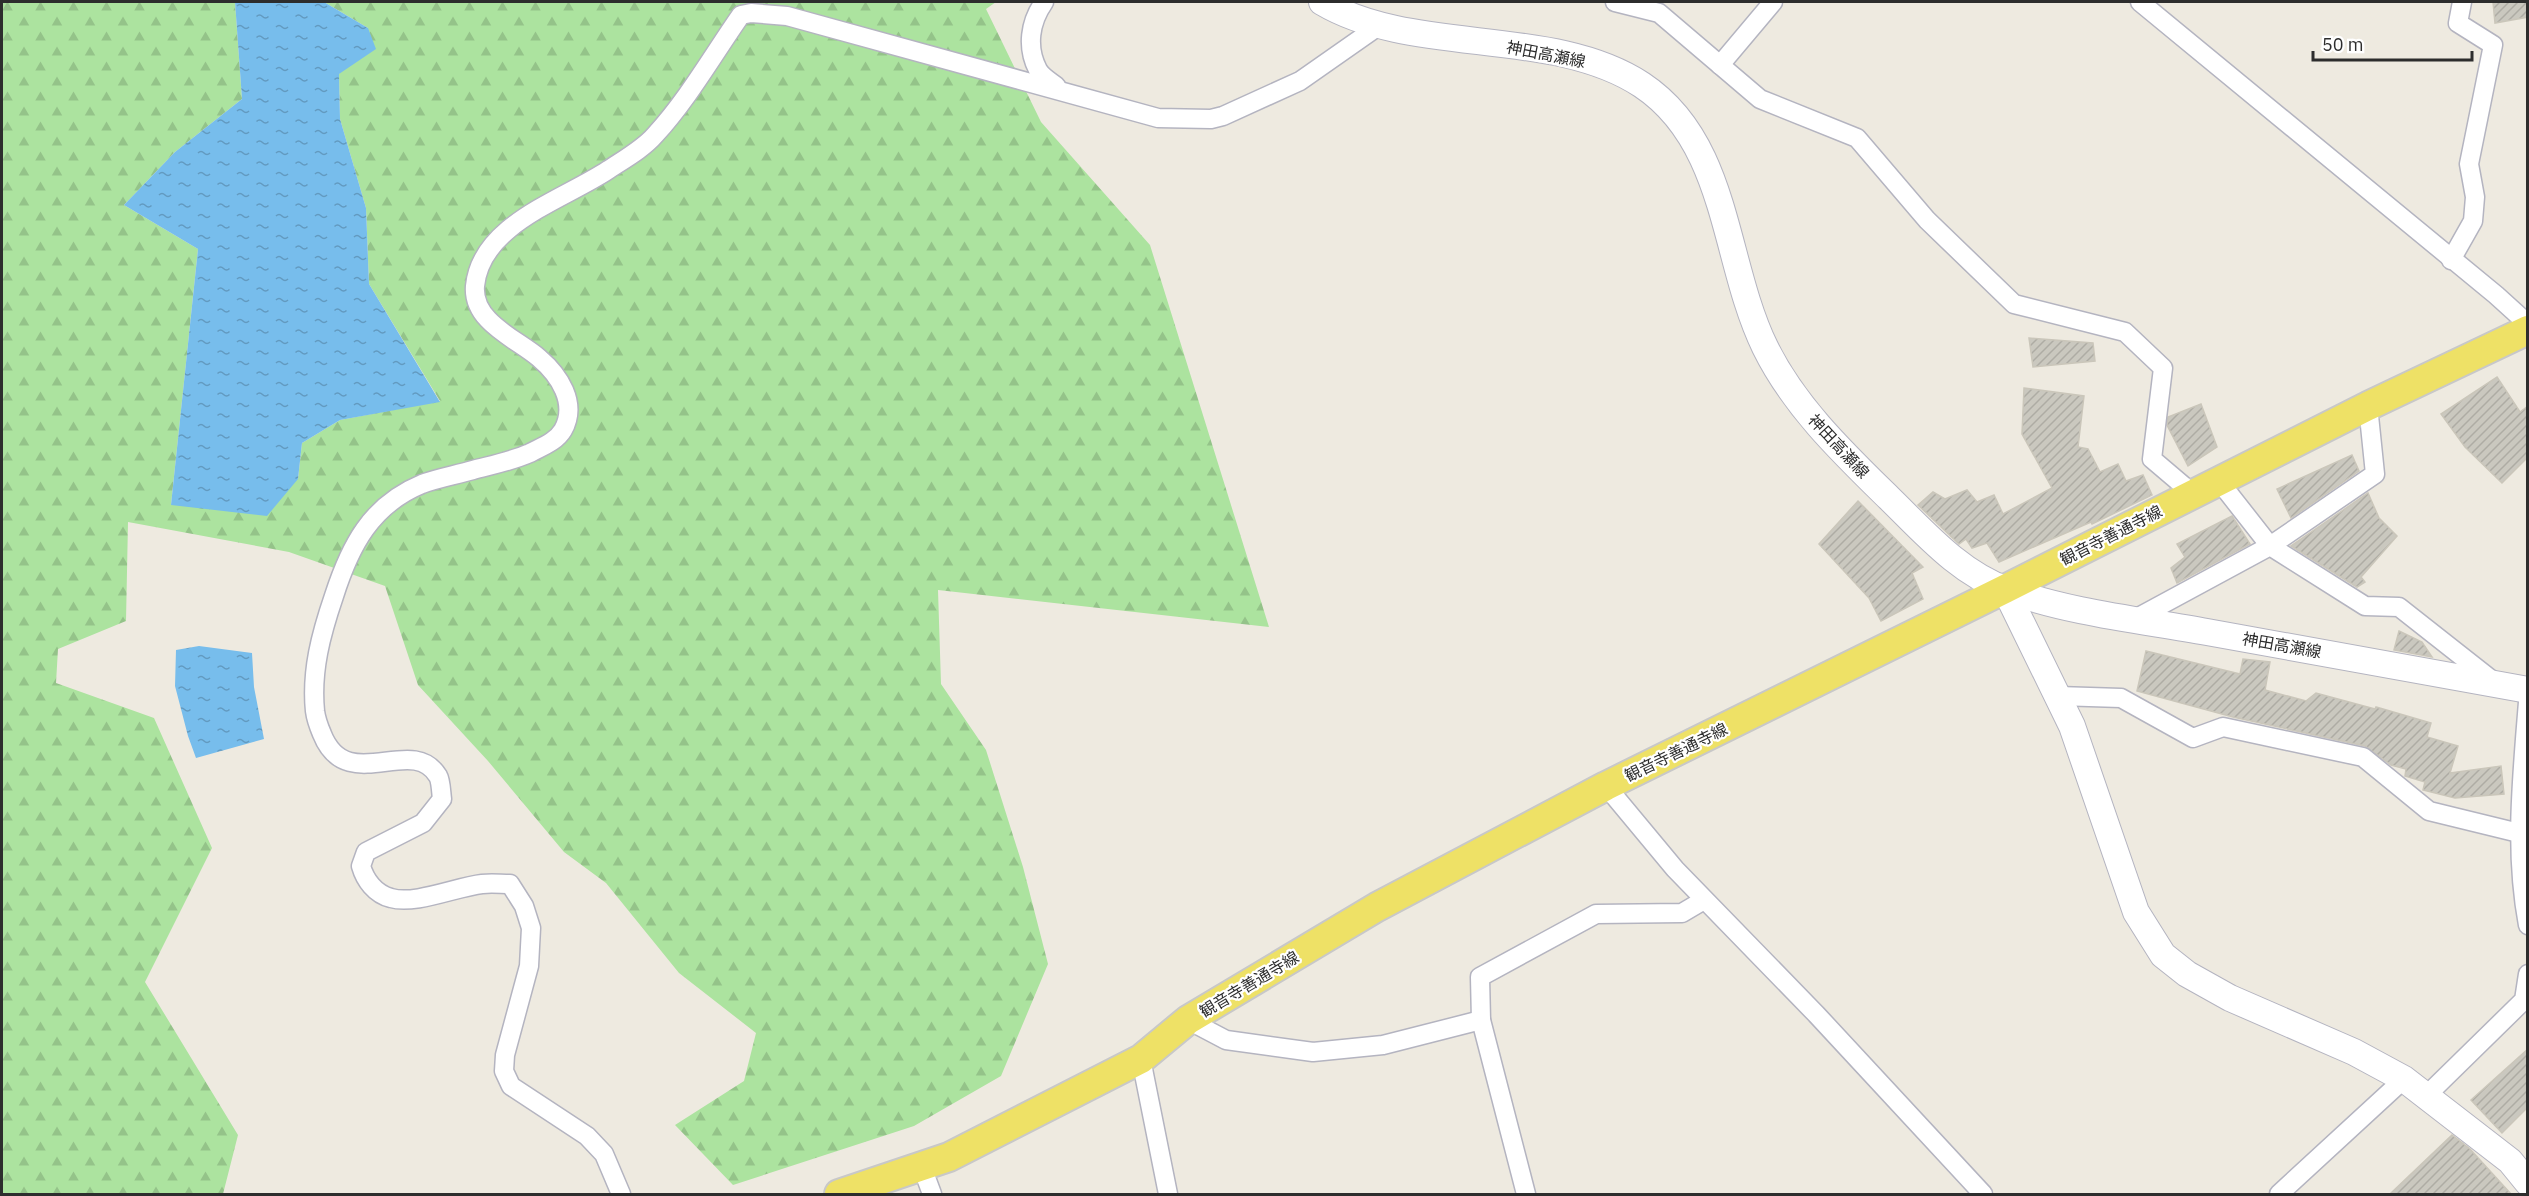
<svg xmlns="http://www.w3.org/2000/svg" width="2529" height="1196" viewBox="0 0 2529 1196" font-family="'IBM Plex Sans','Noto Sans JP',sans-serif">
<defs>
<pattern id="forest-firs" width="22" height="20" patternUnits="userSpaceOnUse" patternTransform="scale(1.5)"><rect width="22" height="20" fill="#ace39f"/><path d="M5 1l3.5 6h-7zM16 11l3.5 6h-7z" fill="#94c389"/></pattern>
<pattern id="water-ripples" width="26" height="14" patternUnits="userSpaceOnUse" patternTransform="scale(1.5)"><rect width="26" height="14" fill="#77bdec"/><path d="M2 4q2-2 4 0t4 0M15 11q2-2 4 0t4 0" fill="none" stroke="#629ac0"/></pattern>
<pattern id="building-hatch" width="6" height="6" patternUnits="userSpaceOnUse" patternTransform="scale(1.5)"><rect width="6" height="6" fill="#cac8bf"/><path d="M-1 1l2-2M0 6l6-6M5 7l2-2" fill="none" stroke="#aeaca4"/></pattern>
</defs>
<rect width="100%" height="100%" fill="#eeeae0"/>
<!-- forest -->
<path fill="url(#forest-firs)" d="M2,2H235L242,99L175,152L124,205L198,249L171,505L298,479L302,443L340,420L440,401L369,284L366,208L340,119L339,74L368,28L324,2H996L986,9L1041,122L1150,245L1269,627L938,590L941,684L986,750L1023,867L1048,964L1001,1076L914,1126L733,1185L675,1125L744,1081L756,1033L679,973L606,883L564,852L488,761L418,685L385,586L289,552L128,522L126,621L58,649L56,683L154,718L212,848L145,982L238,1135L223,1194H2Z"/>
<!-- water -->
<g fill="url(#water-ripples)">
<path d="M235,2H324L368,28L376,49L339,74L340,119L366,208L369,284L440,402L340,420L302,443L298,479L267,516L171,505L198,249L124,205L175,152L242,99Z"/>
<path d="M199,646L252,653L254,687L264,739L196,758L188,736L175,686L176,650Z"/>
</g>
<!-- building -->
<g fill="url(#building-hatch)" stroke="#cac6ba" stroke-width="1.5">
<path d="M2493,2H2528V17L2495,23Z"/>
<path d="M2029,338L2093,343L2095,361L2033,367Z"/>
<path d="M2497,377L2520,412L2528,406V457L2502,483L2465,447L2441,414Z"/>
<path d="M2024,388L2084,396L2078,447L2088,449L2100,472L2118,464L2126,481L2143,475L2152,495L2092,524L2091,522L1999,562L1987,543L1972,548L1966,539L1959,544L1918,505L1933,492L1945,499L1967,490L1977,502L1994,495L2003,514L2052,488L2022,434Z"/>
<path d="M2201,404L2217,447L2188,466L2167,425L2168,417Z"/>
<path d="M2352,455L2359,471L2291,518L2277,489Z"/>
<path d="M2368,493L2379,518L2397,536L2361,577L2365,582L2357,587L2291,546Z"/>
<path d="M1858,501L1923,567L1912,573L1923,599L1881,621L1869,598L1819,544Z"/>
<path d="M2232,516L2250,544L2177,583L2171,568L2185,557L2177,544Z"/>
<path d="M2399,631L2422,642L2432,657L2394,650Z"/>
<path d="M2146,651L2240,674L2243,659L2270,662L2265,690L2306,701L2316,693L2375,709L2376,707L2431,723L2427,737L2458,746L2450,773L2501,766L2504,794L2455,798L2423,790L2425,782L2405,776L2406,769L2391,765L2365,746L2233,717L2137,691Z"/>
<path d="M2528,1049V1107L2502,1133L2471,1100Z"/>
<path d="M2452,1135L2470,1149L2511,1194H2390Z"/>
</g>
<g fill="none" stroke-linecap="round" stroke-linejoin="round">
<defs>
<g id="street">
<path d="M1044,2C1030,22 1026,47 1038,70C1042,77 1051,82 1056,86"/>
<path d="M1615,2L1659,13L1760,99L1857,138L1927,220L2014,304L2125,332L2163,368L2152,459L2192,493"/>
<path d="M2140,2L2496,295L2528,324"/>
<path d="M1720,65L1773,2"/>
<path d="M2451,260L2473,221L2475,197L2469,164L2493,45L2458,23L2462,2"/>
<path d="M2219,481L2270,546L2375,474L2368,406"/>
<path d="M2135,619L2270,546L2365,606L2399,607L2493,681"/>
<path d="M2058,696L2121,698L2193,738L2223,727L2363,757L2429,811L2519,833"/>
<path d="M2528,702C2522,777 2514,851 2528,925"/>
<path d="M1606,786L1675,869L1816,1014L1983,1194"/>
<path d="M1188,1020L1226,1040L1313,1052L1383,1045L1481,1020"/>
<path d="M1141,1059L1168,1194"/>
<path d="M2426,1096L2524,1000L2528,974"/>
<path d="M922,1167L932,1194"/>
<path d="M621,1194L604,1154L587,1136L511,1086L504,1071L505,1055L529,966L531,928L524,906L510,884C501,884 491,883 482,884C456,887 415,905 391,898C375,894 365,880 361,866L366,852L423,823L442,799C441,792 441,781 438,776C412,733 347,797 322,734C319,727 316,719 315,711C311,671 321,634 334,596C350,546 371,505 422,484C438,478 456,475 473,470C492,465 512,461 530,453C541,447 556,442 563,430C578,403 559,375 539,358C517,339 472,322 475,286C481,224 563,200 608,170C623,160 643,149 655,135C688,99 713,55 741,15L751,13L787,16L1158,118L1211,119L1223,116L1300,81L1380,25"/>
<path d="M1526,1194L1481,1020L1480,977L1596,914L1682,913L1704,900"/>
<path d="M2279,1194L2404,1079"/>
</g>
<g id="secondary">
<path d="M1322,2C1413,56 1553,26 1642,85C1729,143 1723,261 1765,347C1794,406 1842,452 1889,498C1924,532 1959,573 2007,590C2071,613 2141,620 2207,632C2314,651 2421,670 2528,690"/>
<path d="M2005,589L2072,726L2136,912L2163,955L2187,974L2230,998L2354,1052L2404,1079L2510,1161L2528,1183"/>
</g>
<path id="primary" d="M839,1194L949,1157L1141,1059L1188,1020L1377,907L1606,786L2005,589L2368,406L2528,330"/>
</defs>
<!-- street casing -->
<use href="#street" stroke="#b4b4c0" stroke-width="21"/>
<!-- secondary casing -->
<use href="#secondary" stroke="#b4b4c0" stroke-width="28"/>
<!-- primary casing -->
<use href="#primary" stroke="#c8c8c8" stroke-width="32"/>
<!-- street -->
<use href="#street" stroke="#fff" stroke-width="18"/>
<!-- secondary -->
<use href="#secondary" stroke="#fff" stroke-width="26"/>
<!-- primary -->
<use href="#primary" stroke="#eee166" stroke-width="28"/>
</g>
<g text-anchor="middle" stroke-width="4.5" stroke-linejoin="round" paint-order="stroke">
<!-- street labels -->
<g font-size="16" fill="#2d2d2d" stroke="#fff">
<text transform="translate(1546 54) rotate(11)" y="6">神田高瀬線</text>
<text transform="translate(1839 446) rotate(47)" y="6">神田高瀬線</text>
<text transform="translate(2111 535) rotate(-27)" y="6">観音寺善通寺線</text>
<text transform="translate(2282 645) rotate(10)" y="6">神田高瀬線</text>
<text transform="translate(1676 752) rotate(-26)" y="6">観音寺善通寺線</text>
<text transform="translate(1249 984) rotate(-31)" y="6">観音寺善通寺線</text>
</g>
</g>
<!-- border -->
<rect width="2529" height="1196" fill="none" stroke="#2d2d2d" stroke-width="6"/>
<!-- scale -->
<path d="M2313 51v9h159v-9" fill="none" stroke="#2d2d2d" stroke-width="3"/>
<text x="2322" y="51" font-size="18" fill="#2d2d2d" stroke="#ffffff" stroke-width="4.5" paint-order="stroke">50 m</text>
</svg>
